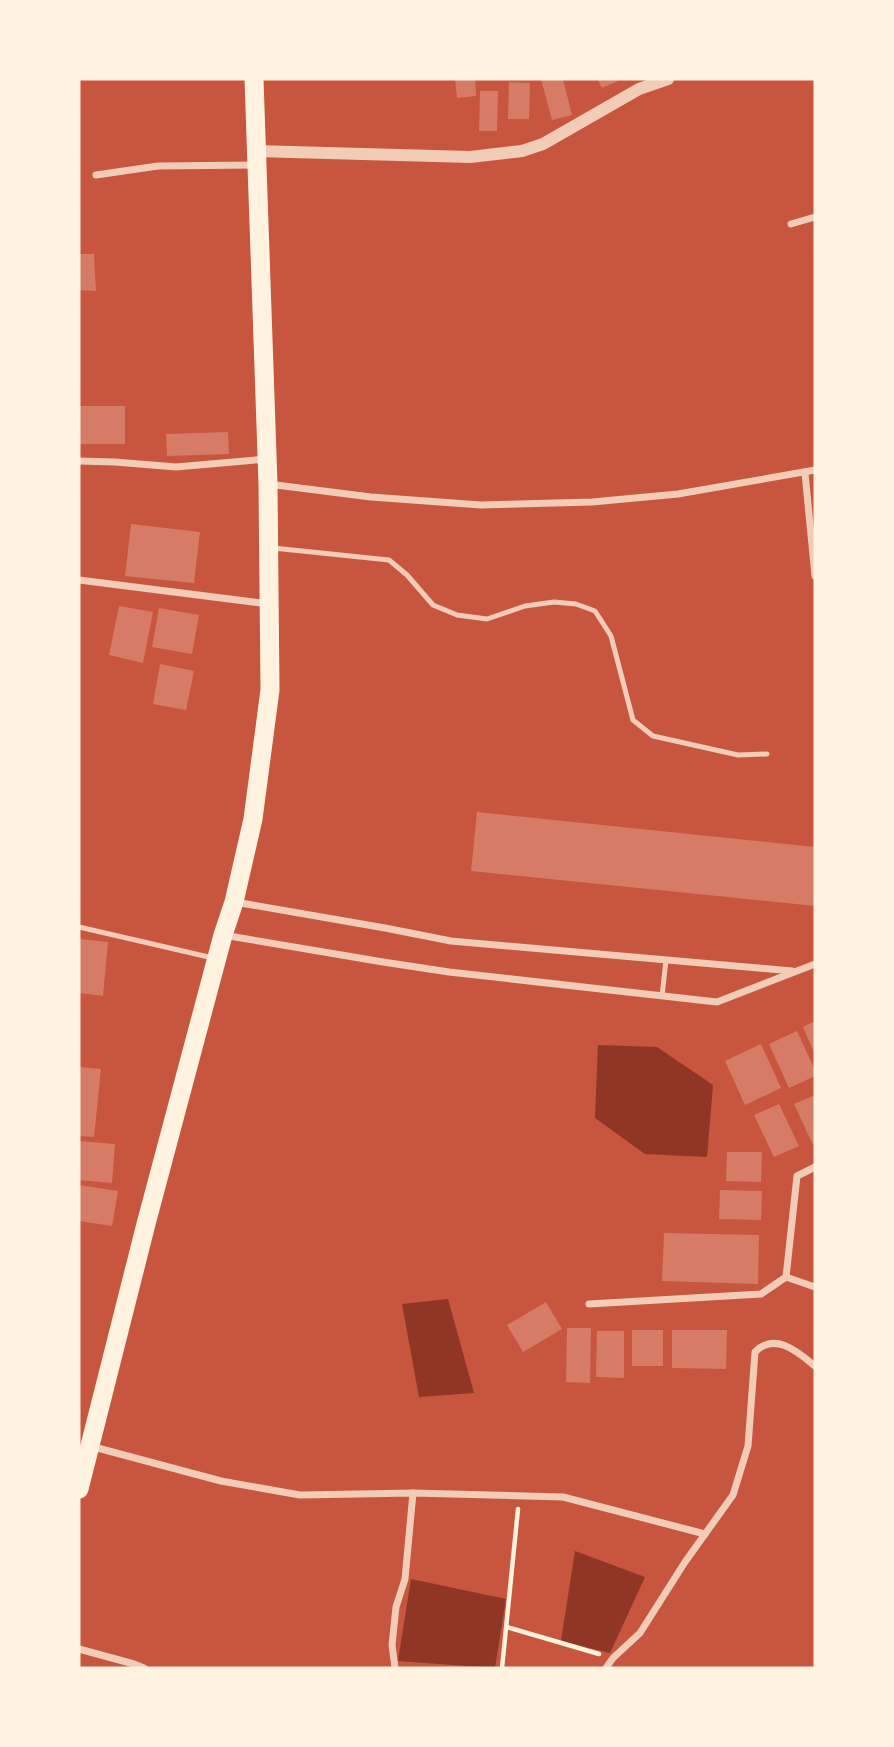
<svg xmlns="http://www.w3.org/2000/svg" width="894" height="1747" viewBox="0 0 894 1747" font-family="'Libre Baskerville',serif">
<rect width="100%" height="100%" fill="#c8553d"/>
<!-- water -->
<g fill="#8f3625">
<path d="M598,1045L657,1047L713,1085L707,1157L645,1154L595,1118Z"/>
<path d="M448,1299L474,1393L419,1397L402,1304Z"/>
<path d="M575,1551L645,1577L610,1653L561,1641Z"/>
<path d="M411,1579L506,1599L495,1668L398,1661Z"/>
</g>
<!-- building -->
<g fill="#d67c66">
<path d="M455,79H475L476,96L457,98Z"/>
<path d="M541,79H563L572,115L552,120Z"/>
<path d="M597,79H622L602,88Z"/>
<path d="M509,82L530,83L529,119H508Z"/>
<path d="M480,91H498L497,131H479Z"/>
<path d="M79,254H94L96,291L79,290Z"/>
<rect x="79" y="406" width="46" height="38"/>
<path d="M228,432L229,454L167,456L166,434Z"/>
<path d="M131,524L200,532L194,583L125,576Z"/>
<path d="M119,606L153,612L143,663L109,655Z"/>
<path d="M159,608L199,615L192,654L152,647Z"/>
<path d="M160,664L194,671L186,710L153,704Z"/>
<path d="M477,812L815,847V906L471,871Z"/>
<path d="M79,939L108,942L103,996L79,993Z"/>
<path d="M815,1021V1054L803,1027Z"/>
<path d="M797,1031L815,1070V1076L789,1088L769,1044Z"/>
<path d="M761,1044L781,1088L745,1105L725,1061Z"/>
<path d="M79,1067L101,1069L94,1137L79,1136Z"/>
<path d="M815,1095V1143L813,1145L794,1104Z"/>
<path d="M779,1104L799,1146L774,1157L754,1115Z"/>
<path d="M79,1141L115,1144L112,1183L79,1180Z"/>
<path d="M727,1152H762L761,1182L726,1181Z"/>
<path d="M79,1185L118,1191L112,1226L79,1221Z"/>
<path d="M720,1190L762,1191L761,1220L719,1219Z"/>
<path d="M664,1233L759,1235L758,1284L662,1281Z"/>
<path d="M546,1302L562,1329L523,1352L507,1325Z"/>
<path d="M567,1328H591L590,1383L566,1382Z"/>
<rect x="632" y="1330" width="31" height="36"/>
<path d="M672,1330H727L726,1369L672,1368Z"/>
<path d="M597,1331H624V1378L596,1377Z"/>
</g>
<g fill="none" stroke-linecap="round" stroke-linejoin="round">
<!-- path -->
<g stroke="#fff3e0" stroke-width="4.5">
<path d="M507,1627L599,1654"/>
<path d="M502,1668L518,1509"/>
</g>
<!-- service -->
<g stroke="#f1ccb7" stroke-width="5">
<path d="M273,548L389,560L407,575L433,605L457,615L487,619L525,606L554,602L576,604L595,611L611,636L633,720L653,736L738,755L767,754"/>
<path d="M79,927L213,958"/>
<path d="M662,996L666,960"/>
</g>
<!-- minor -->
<g stroke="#f1ccb7" stroke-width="7">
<path d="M96,175L158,166L255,165"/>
<path d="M791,224L815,217"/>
<path d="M79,461L115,462L176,467L266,459"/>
<path d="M805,473L815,576"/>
<path d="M268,484L371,497L481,505L592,502L678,494L815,470"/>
<path d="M79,580L269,604"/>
<path d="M235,902L385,928L451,941L792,971"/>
<path d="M223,935L383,962L449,972L717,1002L815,964"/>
<path d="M786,1277L797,1176L815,1167"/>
<path d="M589,1304L761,1294L786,1277L815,1287"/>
<path d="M90,1446L221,1481L300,1495L413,1493L563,1497L705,1534"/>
<path d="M79,1649L134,1664L144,1668"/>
<path d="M395,1668L392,1645L396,1607L405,1579L413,1493"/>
<path d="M606,1668L613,1658L640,1633L685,1562L733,1495L748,1446L755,1352C775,1331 799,1353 815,1366"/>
</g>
<!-- tertiary -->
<path stroke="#f1ccb7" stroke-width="12" d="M256,151L470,157L522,151L543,144L639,89L668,79"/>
<!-- trunk -->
<path stroke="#fff3e0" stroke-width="19" d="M79,1489L146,1224L223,935L234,902L253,819L270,690L268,484L254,79"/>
</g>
<!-- border -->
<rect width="894" height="1747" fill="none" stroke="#fff3e0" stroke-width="161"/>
</svg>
